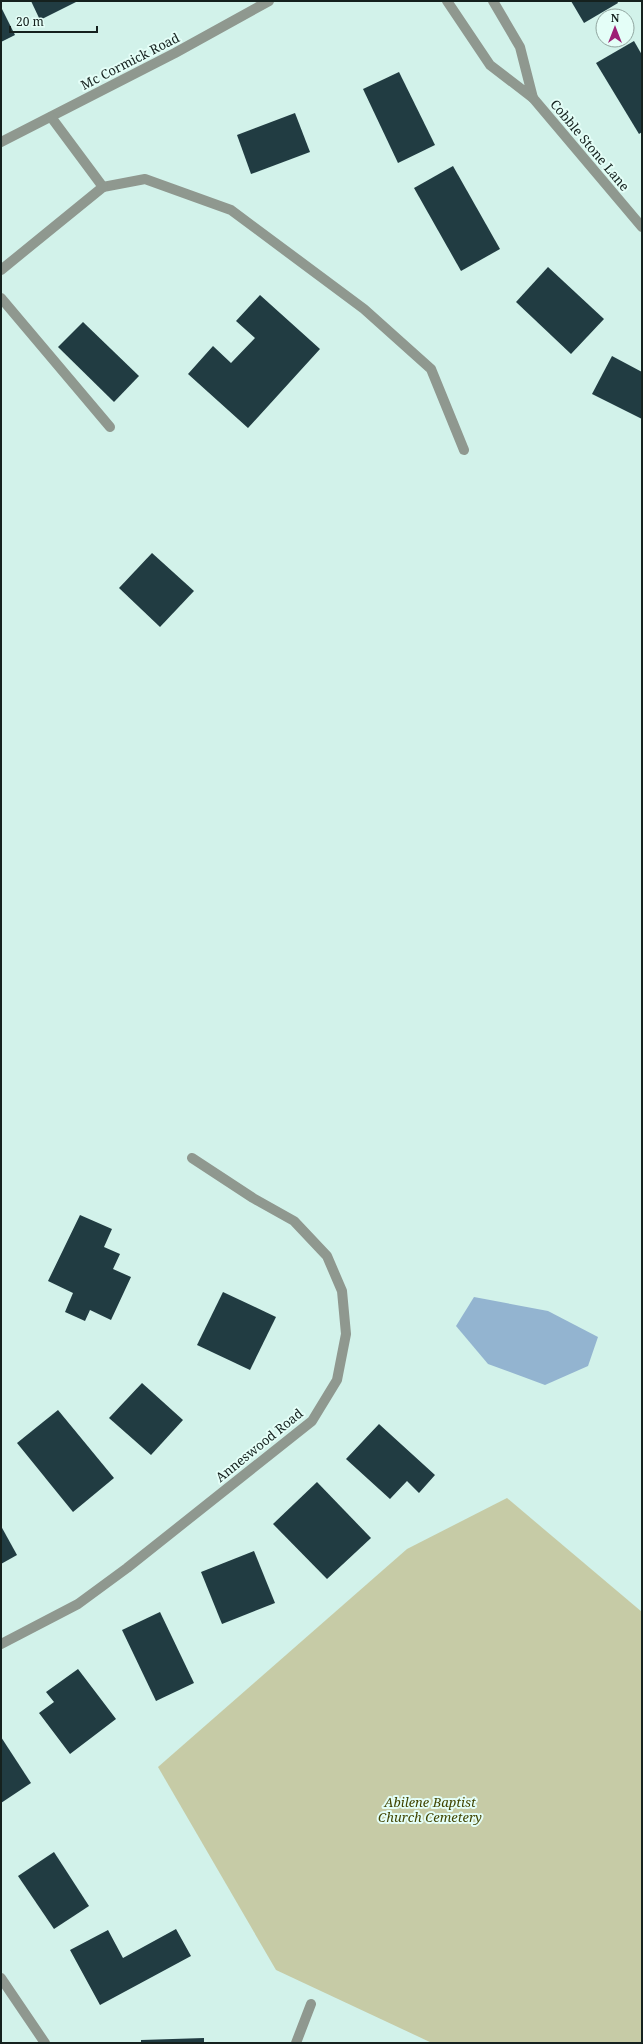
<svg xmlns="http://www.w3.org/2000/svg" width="643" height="2044" viewBox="0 0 643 2044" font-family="'Noto Serif',serif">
<rect width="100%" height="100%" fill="#d2f2ea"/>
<!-- green -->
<path fill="#c6cba6" d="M507,1498L642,1612V2043H432L276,1970L158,1767L407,1549Z"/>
<!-- water -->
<path fill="#93b4d0" d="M474,1297L548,1311L598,1337L588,1366L545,1385L488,1364L456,1326Z"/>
<!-- building -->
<g fill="#213c42">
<path d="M31,1H78L40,20Z"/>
<path d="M571,1H617L618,3L584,23Z"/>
<path d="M1,7L15,35L1,42Z"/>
<path d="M634,41L642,55V132L639,134L596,63Z"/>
<path d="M399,72L435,145L398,163L363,89Z"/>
<path d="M295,113L310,152L251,174L237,135Z"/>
<path d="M453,166L500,249L461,271L414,188Z"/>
<path d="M548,267L604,319L571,354L516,302Z"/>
<path d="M260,295L320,349L248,428L188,374L213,346L231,363L255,338L236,321Z"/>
<path d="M83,322L139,376L114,402L58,347Z"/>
<path d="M612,356L642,372V419L592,394Z"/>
<path d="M152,553L194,591L160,627L119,588Z"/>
<path d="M80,1215L112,1229L104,1247L120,1254L113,1269L131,1277L111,1320L90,1310L85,1321L65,1312L73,1293L48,1281Z"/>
<path d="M223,1292L276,1317L250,1370L197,1345Z"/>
<path d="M142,1383L183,1420L151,1455L109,1418Z"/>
<path d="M58,1410L114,1478L73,1512L17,1443Z"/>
<path d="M379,1424L435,1475L419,1493L407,1481L390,1499L346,1459Z"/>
<path d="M317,1482L371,1538L327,1579L273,1524Z"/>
<path d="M1,1526L17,1555L1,1564Z"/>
<path d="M254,1551L275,1603L222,1624L201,1572Z"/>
<path d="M160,1612L194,1683L156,1701L122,1630Z"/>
<path d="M78,1669L116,1719L70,1754L39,1713L54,1702L46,1692Z"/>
<path d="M1,1737L31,1783L1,1803Z"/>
<path d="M54,1852L89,1906L54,1929L18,1876Z"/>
<path d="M176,1929L191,1956L100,2005L70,1950L108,1930L123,1958Z"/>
<path d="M204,2038V2043H141V2040Z"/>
</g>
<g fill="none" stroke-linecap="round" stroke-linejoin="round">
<!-- minor -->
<g stroke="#8f988f" stroke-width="10">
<path d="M447,1L490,65L533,98L520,47L493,1"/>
<path d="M533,98L642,227"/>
<path d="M1,142L175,53L269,1"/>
<path d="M103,187L145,179L231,210L364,309L431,369L464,450"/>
<path d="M1,270L103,187L51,117"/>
<path d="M1,298L110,427"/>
<path d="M1,1644L78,1604L127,1568L312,1421L337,1380L346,1334L342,1291L327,1256L294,1221L253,1198L192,1158"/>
<path d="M1,1978L45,2043"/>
<path d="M296,2043L311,2004"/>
</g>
</g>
<g text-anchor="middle" stroke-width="4" stroke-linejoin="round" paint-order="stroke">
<!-- street labels -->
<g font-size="13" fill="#15211e" stroke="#e4fef7">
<text transform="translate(130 61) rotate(-27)" y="5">Mc Cormick Road</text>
<text transform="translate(590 145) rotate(50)" y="5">Cobble Stone Lane</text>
<text transform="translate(259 1445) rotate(-39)" y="5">Anneswood Road</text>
</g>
<!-- park labels -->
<g font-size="13" font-style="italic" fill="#404400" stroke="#e4fef7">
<text x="430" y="1807">Abilene Baptist<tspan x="430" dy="15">Church Cemetery</tspan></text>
</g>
</g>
<!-- border -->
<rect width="643" height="2044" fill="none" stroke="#15211e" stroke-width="4"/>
<!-- north arrow -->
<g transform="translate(615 28)"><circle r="19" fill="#e4fef7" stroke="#91a6a0"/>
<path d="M0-3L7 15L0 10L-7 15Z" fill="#9d1f75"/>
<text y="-6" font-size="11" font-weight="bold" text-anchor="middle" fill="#15211e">N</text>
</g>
<!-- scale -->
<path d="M10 26v6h87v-6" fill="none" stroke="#15211e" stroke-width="2"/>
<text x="16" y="26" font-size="12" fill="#15211e" stroke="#e4fef7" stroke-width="3" paint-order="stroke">20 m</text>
</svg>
